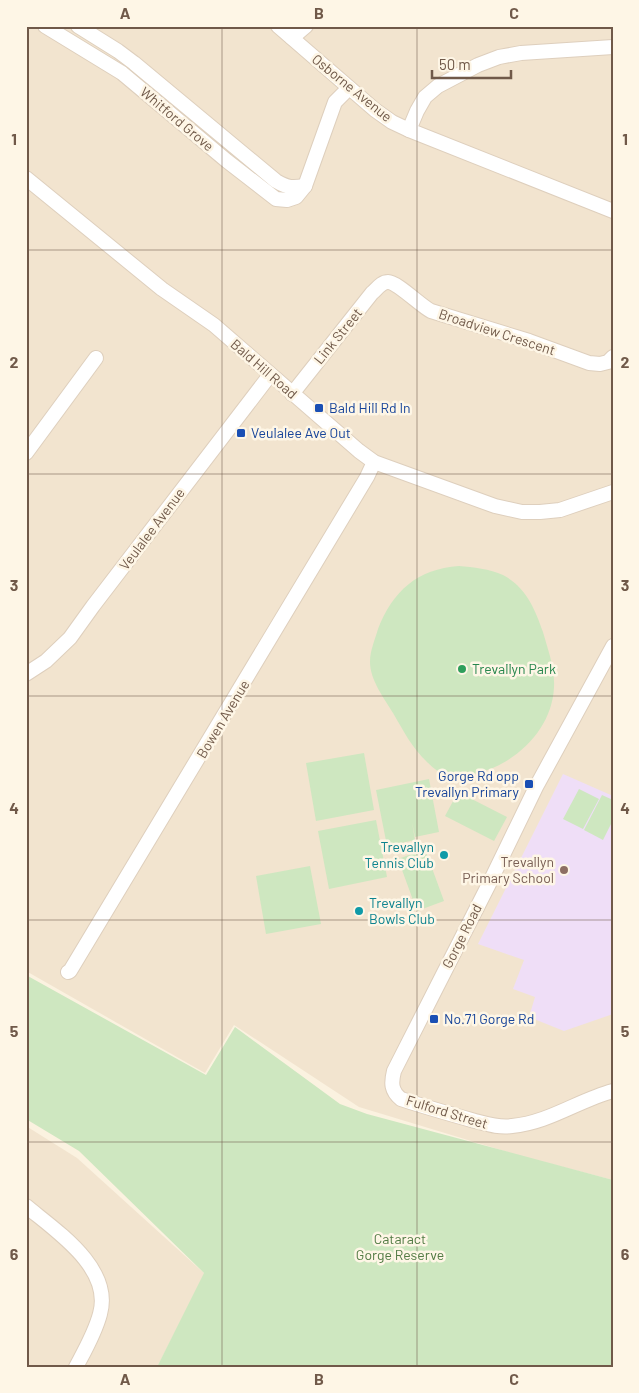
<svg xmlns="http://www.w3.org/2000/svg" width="639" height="1393" viewBox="0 0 639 1393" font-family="Barlow,sans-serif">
<rect width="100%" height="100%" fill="#fbf2e0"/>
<!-- residential -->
<g fill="#f2e4cf">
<path d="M26,26H613V1180L517,1155L359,1107L234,1025L205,1073L26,971Z"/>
<path d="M26,1126L77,1158L205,1274L157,1367H26Z"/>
</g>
<!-- education -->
<path fill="#efdef7" d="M563,774L613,796V1014L564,1031L529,1017L535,997L513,989L524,960L478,944Z"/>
<!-- green -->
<g fill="#cee7c0">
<path d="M459,566C473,567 490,569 503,575C526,587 535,609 543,632C548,650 555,668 554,687C552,737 501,777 453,776C443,776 434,769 427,762C412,748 403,730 393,713C384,698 370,680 370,662C370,650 375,640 378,629C393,591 417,569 459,566Z"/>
<path d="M364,753L374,810L316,821L306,763Z"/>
<path d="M429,779L439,832L415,837L412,822L415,840L387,846L376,790Z"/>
<path d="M579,789L599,799L583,829L563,819Z"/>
<path d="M458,792L507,817L494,841L445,816Z"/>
<path d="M602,795L613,800V820L603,840L584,830Z"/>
<path d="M376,820L387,877L329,889L318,831Z"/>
<path d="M425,849L444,901L417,911L398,859Z"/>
<path d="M310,866L321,924L266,934L256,876Z"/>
<path d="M26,975L206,1075L235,1027L340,1104L367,1114L613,1180V1367H157L204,1273L79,1151L26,1119Z"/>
</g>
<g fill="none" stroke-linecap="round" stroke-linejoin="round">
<defs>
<g id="minor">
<path d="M45,26L122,73L227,161L276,199L287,200L296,197L305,186L335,102L349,88"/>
<path d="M78,26L118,51L134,63L276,181C288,188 292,188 305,186"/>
<path d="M278,26L375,110L392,122L409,130L417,111L425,97L438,86L478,65L499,57L521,53L613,47"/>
<path d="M292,38L306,26"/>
<path d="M409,130L613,211"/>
<path d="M26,178L162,289L214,325L359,451L374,462L495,506L522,512H540L560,510L613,492"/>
<path d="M292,394L372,293C377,289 381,282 388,282C397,282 421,306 431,311L529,341L589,363L600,364L608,362L613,357"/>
<path d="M26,453L96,358"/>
<path d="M613,646L536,787L488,886L394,1071C391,1083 391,1091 401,1099C425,1107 450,1114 475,1121C487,1124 499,1128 512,1126C548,1123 579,1100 613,1091"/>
<path d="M26,674L46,661L70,638L93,606L270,375"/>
<path d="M68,972L70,971L367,477L374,462"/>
<path d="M26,1206C56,1231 113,1268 100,1314C95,1333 85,1350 76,1367"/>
</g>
</defs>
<!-- minor casing -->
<use href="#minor" stroke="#decfbd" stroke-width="16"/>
<!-- minor -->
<use href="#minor" stroke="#fff" stroke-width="14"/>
</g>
<!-- grid -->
<path fill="none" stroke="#705949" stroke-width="1" stroke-opacity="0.55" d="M222,26V1367M417,26V1367M26,250H613M26,474H613M26,696H613M26,920H613M26,1142H613"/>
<!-- markers -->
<g fill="#1a4fb4" stroke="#fef6e6" stroke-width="2">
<rect x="314" y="403" width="10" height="10" rx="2.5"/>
<rect x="236" y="428" width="10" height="10" rx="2.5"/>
<rect x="524" y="779" width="10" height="10" rx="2.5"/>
<rect x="429" y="1014" width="10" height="10" rx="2.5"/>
</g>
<circle fill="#2e9e5b" stroke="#fef6e6" stroke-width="2" cx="462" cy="669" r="5"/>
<g fill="#0f9aa8" stroke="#fef6e6" stroke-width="2">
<circle cx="444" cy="855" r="5"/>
<circle cx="359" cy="911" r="5"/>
</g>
<circle fill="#8d6e63" stroke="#fef6e6" stroke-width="2" cx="564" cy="870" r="5"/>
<g text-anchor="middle" stroke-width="5" stroke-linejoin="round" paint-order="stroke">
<!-- street labels -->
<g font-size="14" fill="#705949" stroke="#fef6e6">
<text transform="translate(352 88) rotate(39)" y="5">Osborne Avenue</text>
<text transform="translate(177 119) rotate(40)" y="5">Whitford Grove</text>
<text transform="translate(497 332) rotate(18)" y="5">Broadview Crescent</text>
<text transform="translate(338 336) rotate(-51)" y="5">Link Street</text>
<text transform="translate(264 369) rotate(41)" y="5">Bald Hill Road</text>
<text transform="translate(152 529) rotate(-53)" y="5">Veulalee Avenue</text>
<text transform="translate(223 719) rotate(-59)" y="5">Bowen Avenue</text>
<text transform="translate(462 936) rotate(-63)" y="5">Gorge Road</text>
<text transform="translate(447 1112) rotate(17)" y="5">Fulford Street</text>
</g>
<!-- transit labels -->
<g font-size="14" fill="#164399" stroke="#fef6e6" text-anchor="start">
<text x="329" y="413">Bald Hill Rd In</text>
<text x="251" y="438">Veulalee Ave Out</text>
<text x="519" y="781" text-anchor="end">Gorge Rd opp<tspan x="519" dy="16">Trevallyn Primary</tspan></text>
<text x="444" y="1024">No.71 Gorge Rd</text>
</g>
<!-- leisure labels -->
<g font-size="14" fill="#27864d" stroke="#fef6e6" text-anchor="start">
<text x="472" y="674">Trevallyn Park</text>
</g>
<!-- culture labels -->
<g font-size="14" fill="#0d838f" stroke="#fef6e6" text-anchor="end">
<text x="434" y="852">Trevallyn<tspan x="434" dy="16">Tennis Club</tspan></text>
<text x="369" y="908" text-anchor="start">Trevallyn<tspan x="369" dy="16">Bowls Club</tspan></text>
</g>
<!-- education labels -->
<g font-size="14" fill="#785e54" stroke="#fef6e6" text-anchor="end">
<text x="554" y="867">Trevallyn<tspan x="554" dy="16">Primary School</tspan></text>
</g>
<!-- park labels -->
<g font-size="14" fill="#527b44" stroke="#fef6e6">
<text x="400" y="1244">Cataract<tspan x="400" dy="16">Gorge Reserve</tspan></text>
</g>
</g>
<!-- border -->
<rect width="639" height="1393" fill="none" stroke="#fef6e6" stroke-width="55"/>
<!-- scale -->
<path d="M432 70v8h79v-8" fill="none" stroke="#705949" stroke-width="2.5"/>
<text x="439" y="70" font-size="15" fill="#705949" stroke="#fef6e6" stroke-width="4" paint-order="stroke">50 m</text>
<rect x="28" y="28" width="584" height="1338" fill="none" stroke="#705949" stroke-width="2"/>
<g font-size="16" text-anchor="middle" font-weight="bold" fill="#705949">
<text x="125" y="19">A</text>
<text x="319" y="19">B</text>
<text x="514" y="19">C</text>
<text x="14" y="145">1</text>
<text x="625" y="145">1</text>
<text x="14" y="368">2</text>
<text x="625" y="368">2</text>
<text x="14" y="591">3</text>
<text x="625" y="591">3</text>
<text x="14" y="814">4</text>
<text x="625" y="814">4</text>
<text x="14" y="1037">5</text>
<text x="625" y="1037">5</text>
<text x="14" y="1260">6</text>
<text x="625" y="1260">6</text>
<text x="125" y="1385">A</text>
<text x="319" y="1385">B</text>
<text x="514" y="1385">C</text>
</g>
</svg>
